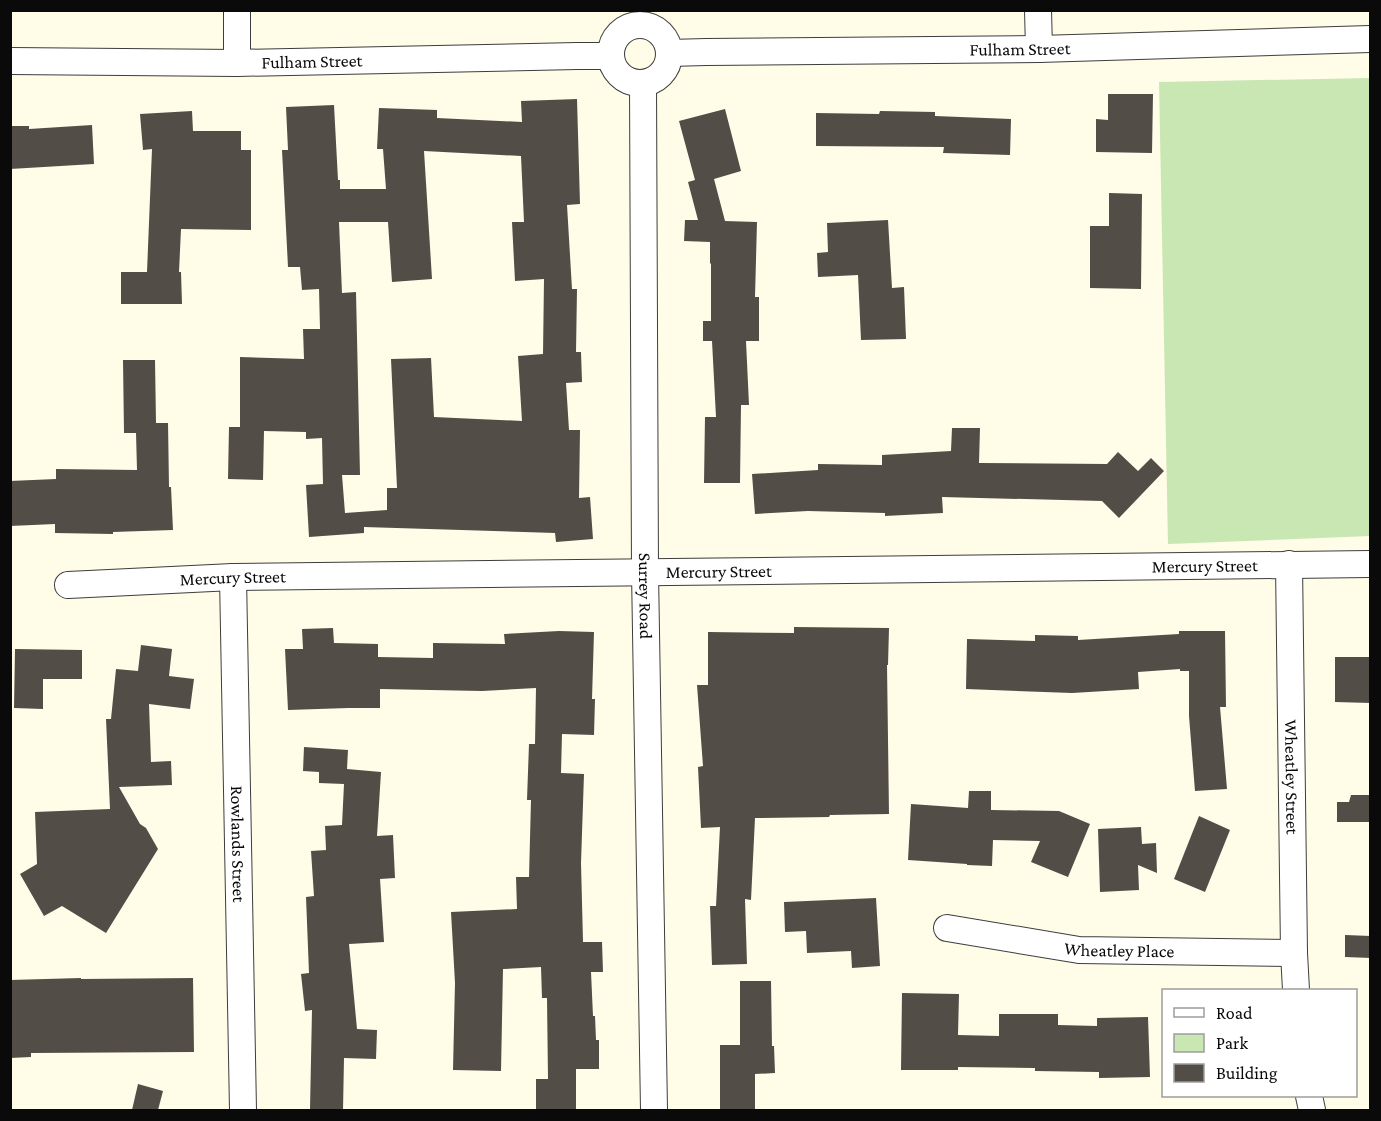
<svg xmlns="http://www.w3.org/2000/svg" width="1381" height="1121" viewBox="0 0 1381 1121" font-family="'Crimson Pro',serif">
<rect width="100%" height="100%" fill="#fffce8"/>
<!-- green -->
<path fill="#c9e7b3" d="M1370,78V536L1168,544L1159,82Z"/>
<!-- building -->
<g fill="#534d47" fill-rule="evenodd">
<path d="M1108,94H1153L1152,153L1096,152V119L1108,120Z"/>
<path d="M577,99L580,204L567,205L572,289H577L576,352H581L582,382L566,383L569,430H580L579,498L590,497L593,539L556,542L555,533L364,527V533L309,537L306,485L323,484L322,438L306,439V432L264,431L263,480L228,479L229,427H240V357L304,359L303,329H320L319,289L302,290L300,267H288L282,150H288L286,107L334,105L338,180H340V189H386L383,149H377L379,108L437,110V118L522,122L521,101ZM424,151L521,156L524,222H512L515,281L544,279L543,354L518,356L522,421L434,417L431,358L391,359L397,488H387V510L345,513L342,475H360L356,292L342,293L339,222H388L392,282L432,279Z"/>
<path d="M725,109L741,171L714,179L725,221L757,222L755,297H759V341H746L749,405H741L740,483H704L705,417H716L712,341H703V321H711V264L710,263V242L684,241L685,220H698L688,182L695,180L679,121Z"/>
<path d="M192,111L193,131H241V150H251V230L181,229L179,272H181L182,304H121V272H147L152,149L143,150L140,114Z"/>
<path d="M880,111L935,112V116L1011,119L1010,155L943,153L944,147L816,146V113L879,114Z"/>
<path d="M92,125L94,164L10,169V126H29V129Z"/>
<path d="M1109,193L1142,194L1141,289L1090,288V226H1109Z"/>
<path d="M888,220L892,288L904,287L906,339L861,340L858,275L818,277L817,253L828,252L827,223Z"/>
<path d="M123,360H155L156,423H168L169,487H171L173,530L113,532V534L55,533V524L10,526V481L56,479V469L137,470L136,433H124Z"/>
<path d="M952,428H980L979,463L1107,464L1118,452L1138,471L1151,458L1164,471L1119,518L1102,501L942,497L943,513L885,516V513L808,511L755,514L752,474L818,470V464L882,465V455L951,451Z"/>
<path d="M794,627L889,628L888,665H887L889,814L830,815L829,817L755,818L751,900L745,899L747,964L712,965L710,906H716L720,827L701,828L698,767L703,766L697,685H708V632L794,633Z"/>
<path d="M333,628L334,643L378,644V657L433,658V643L505,644L504,634L559,631L594,632L592,699H595L594,735L562,734L561,773L584,774L581,863L583,942H602L603,972H591L593,1016H595L596,1040H599V1069H576V1110H536V1079H548L547,998H542L541,967L503,969L501,1071L453,1070L455,983L451,912L517,909L516,877H529L531,800H527L529,744H535L536,688L482,691L380,689V708H348L288,710L285,649H303L302,629Z"/>
<path d="M1179,631H1225L1226,707H1220L1227,789L1195,791L1189,716V671H1180V669L1138,672L1139,689L1072,693L966,689L967,639L1035,641V635L1078,636V640L1179,634Z"/>
<path d="M141,645L172,649L169,676L194,679L190,709L149,704L151,762L171,761L172,785L119,787L140,824L146,828L158,849L106,933L62,906L44,916L20,874L37,864L35,812L110,809L106,719H111L116,669L138,671Z"/>
<path d="M15,649L82,650V679H43V709L14,708Z"/>
<path d="M1335,657H1371V703L1335,702Z"/>
<path d="M304,747L348,750L347,769L381,772L377,836L393,835L395,878L380,879L384,942L349,944L357,1029L377,1030L376,1059L344,1058L343,1110H310L312,1010L305,1011L301,974L309,973L306,897L314,896L311,851L326,850L325,826L342,825L344,784L319,783V772L303,771Z"/>
<path d="M969,791H991V810L1059,811L1090,824L1068,877L1031,862L1040,841L993,840L992,866L967,865V864L908,860L911,804L968,808Z"/>
<path d="M1351,795H1371V822H1337V802H1349Z"/>
<path d="M1199,816L1230,830L1205,892L1174,879Z"/>
<path d="M1141,827L1142,844L1156,843L1157,873L1138,865L1139,890L1100,892L1098,829Z"/>
<path d="M876,898L880,966L852,968L851,951L807,953L806,931L785,932L784,902Z"/>
<path d="M1345,935L1371,936V958L1345,957Z"/>
<path d="M81,978V979L193,978L194,1052L31,1053V1057L10,1058V980Z"/>
<path d="M740,981H771L772,1046H774L775,1073L755,1074V1110H720V1045H740Z"/>
<path d="M902,993L959,994L958,1035L999,1036V1014H1058V1025L1097,1026V1018L1148,1017L1150,1077L1099,1078V1072L1035,1071V1068L958,1067V1070H901Z"/>
<path d="M138,1084L163,1091L158,1110H132Z"/>
</g>
<g fill="none" stroke-linecap="round" stroke-linejoin="round">
<defs>
<g id="street">
<path d="M237,10V63"/>
<path d="M1038,10L1039,49"/>
<circle cx="640" cy="54" r="29"/>
<path id="s1" d="M669,53L706,52L1039,49L1370,39"/>
<path id="s2" d="M10,61L237,63L577,56H611"/>
<path id="s3" d="M643,83L645,572L654,1110"/>
<path id="s4" d="M1289,564L1294,953L1296,990"/>
<path id="s5" d="M233,577L243,1110"/>
<path id="s6" d="M68,585L233,577L1370,564"/>
<path id="s7" d="M947,928L1079,950L1294,953"/>
<path d="M1309,1096L1312,1110"/>
</g>
</defs>
<!-- street casing -->
<use href="#street" stroke="#3d3d3d" stroke-width="28"/>
<!-- street -->
<use href="#street" stroke="#fff" stroke-width="26"/>
</g>
<g text-anchor="middle" stroke-width="6" stroke-linejoin="round" paint-order="stroke">
<!-- street labels -->
<g font-size="18" fill="#0a0a0a" stroke="#fff">
<text dy="6" stroke="none"><textPath href="#s1" startOffset="351">Fulham Street</textPath></text>
<text dy="6" stroke="none"><textPath href="#s2" startOffset="302">Fulham Street</textPath></text>
<text dy="6" stroke="none"><textPath href="#s6" startOffset="1137">Mercury Street</textPath></text>
<text dy="6" stroke="none"><textPath href="#s6" startOffset="651">Mercury Street</textPath></text>
<text dy="6" stroke="none"><textPath href="#s6" startOffset="165">Mercury Street</textPath></text>
<text dy="6" stroke="none"><textPath href="#s3" startOffset="513">Surrey Road</textPath></text>
<text dy="6" stroke="none"><textPath href="#s4" startOffset="213">Wheatley Street</textPath></text>
<text dy="6" stroke="none"><textPath href="#s5" startOffset="267">Rowlands Street</textPath></text>
<text dy="6" stroke="none"><textPath href="#s7" startOffset="174">Wheatley Place</textPath></text>
</g>
</g>
<!-- border -->
<rect width="1381" height="1121" fill="none" stroke="#0a0a0a" stroke-width="24"/>
<!-- legend -->
<rect x="1162" y="989" width="195" height="108" fill="#ffffff" stroke="#9d9d9d" stroke-width="1.5"/>
<rect x="1174" y="1008" width="30" height="9" fill="#ffffff" stroke="#9d9d9d" stroke-width="1.5"/>
<text x="1216" y="1019" font-size="18" fill="#0a0a0a">Road</text>
<rect x="1174" y="1034" width="30" height="18" fill="#c9e7b3" stroke="#9d9d9d" stroke-width="1.5"/>
<text x="1216" y="1049" font-size="18" fill="#0a0a0a">Park</text>
<rect x="1174" y="1064" width="30" height="18" fill="#534d47" stroke="#9d9d9d" stroke-width="1.5"/>
<text x="1216" y="1079" font-size="18" fill="#0a0a0a">Building</text>
</svg>
